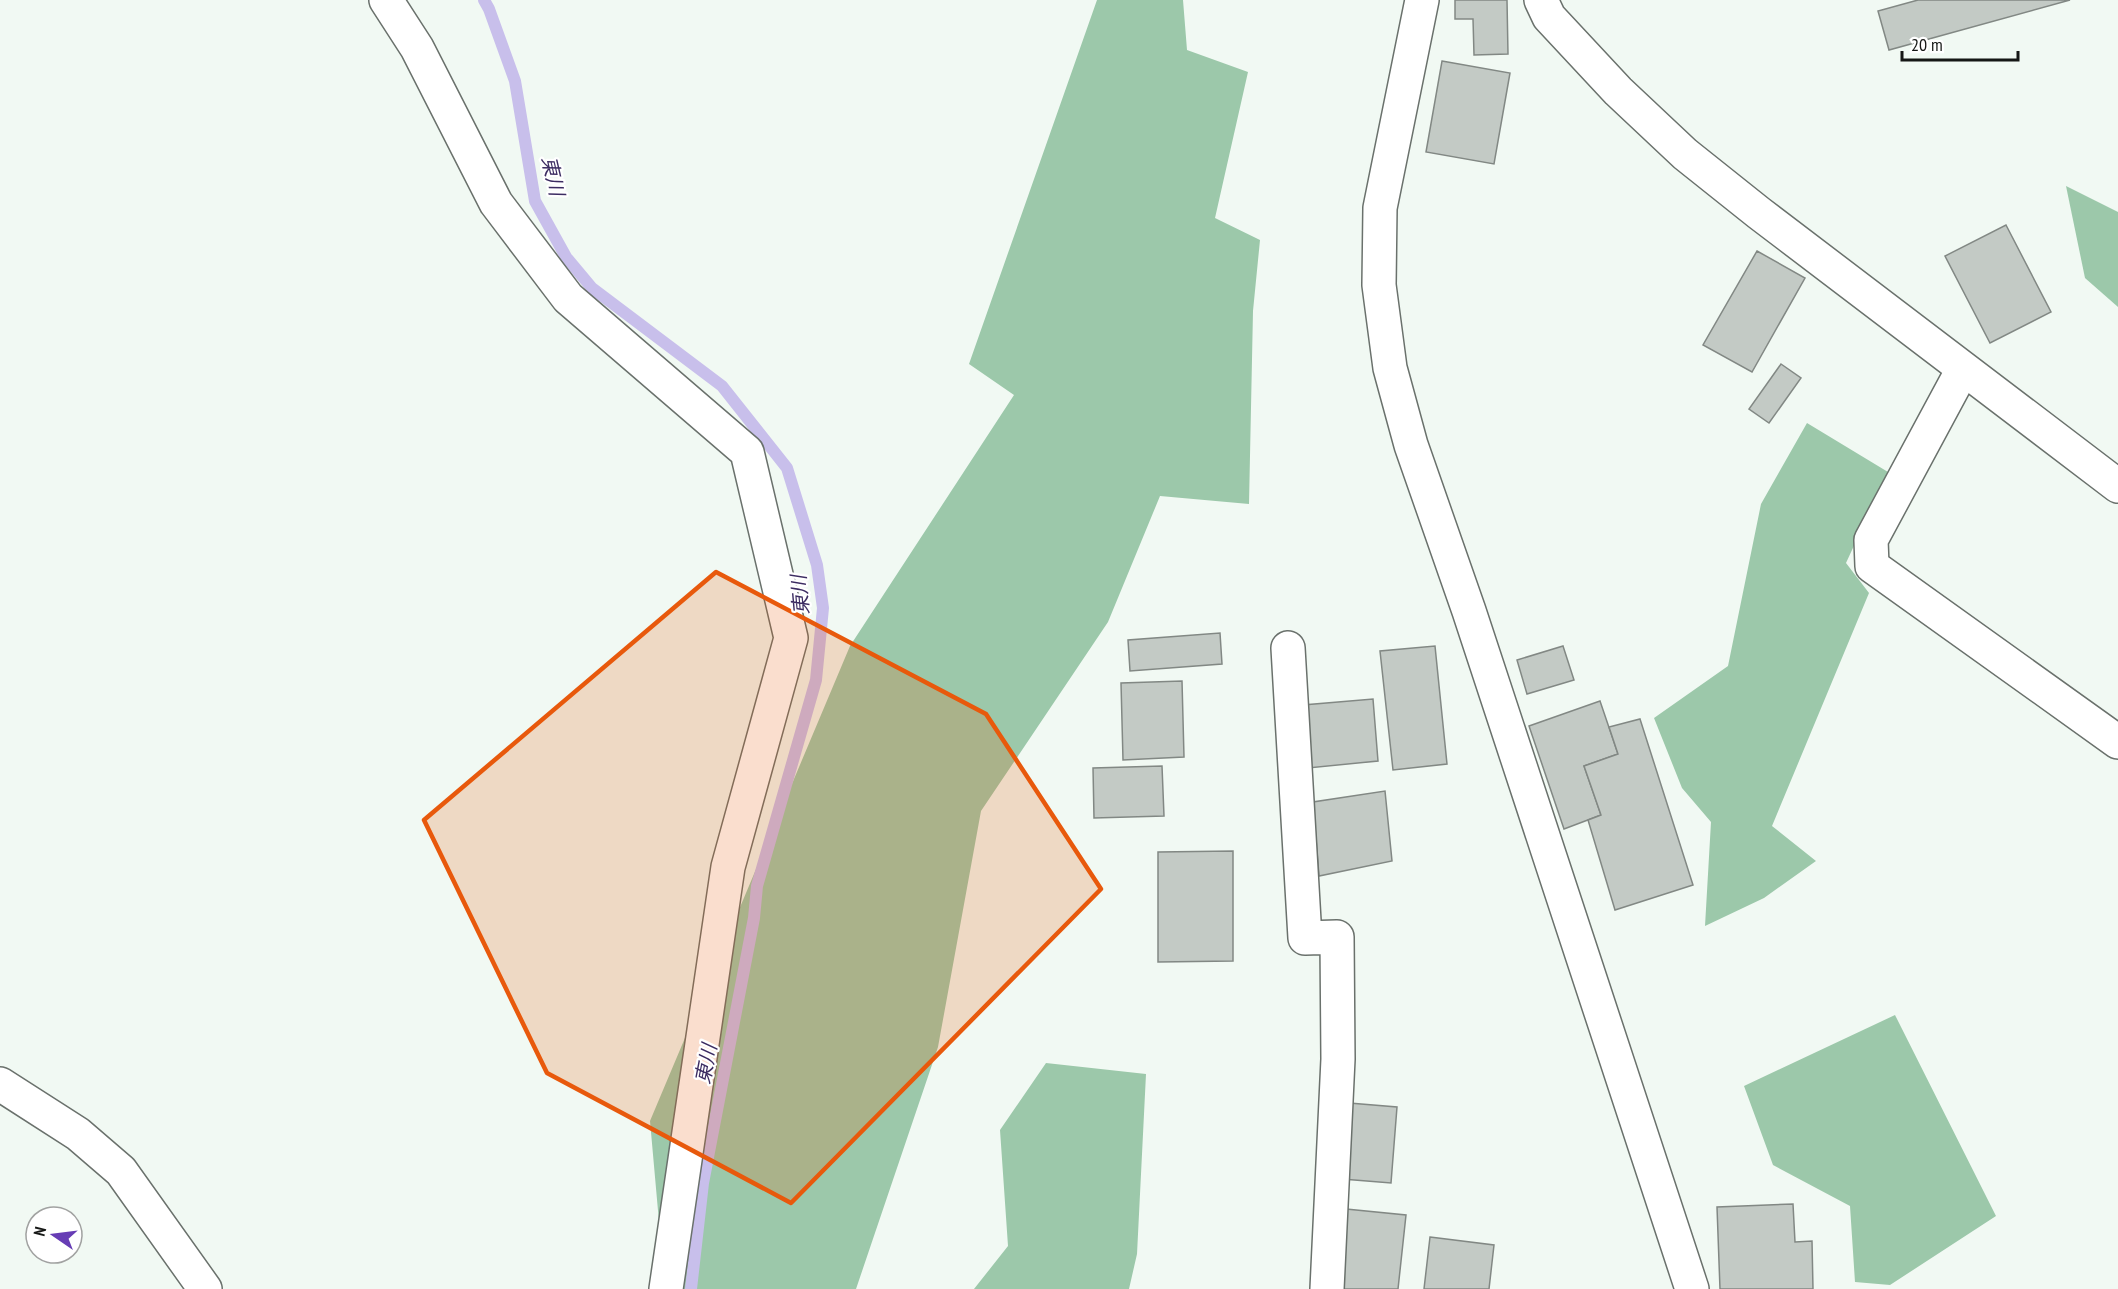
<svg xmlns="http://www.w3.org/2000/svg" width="2118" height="1289" viewBox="0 0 2118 1289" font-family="'PT Sans Narrow','Noto Sans JP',sans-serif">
<rect width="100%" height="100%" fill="#f1f9f3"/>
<!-- forest -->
<g fill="#9cc8aa">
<path d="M1097,0H1183L1187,50L1248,72L1215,218L1260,240L1253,311L1249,504L1160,496L1108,622L981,811L938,1047L856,1289H665L650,1121L850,646L1014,395L969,364Z"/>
<path d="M2066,186L2118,212V307L2085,278Z"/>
<path d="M1807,423L1888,472L1846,563L1869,593L1772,826L1816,861L1764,898L1705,926L1711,822L1682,788L1654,718L1728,666L1761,504Z"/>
<path d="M1895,1015L1996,1216L1890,1285L1855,1282L1850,1206L1773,1165L1744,1086Z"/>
<path d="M1046,1063L1146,1074L1137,1254L1129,1289H974L1008,1246L1000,1130Z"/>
</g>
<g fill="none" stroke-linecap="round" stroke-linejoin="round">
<!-- stream -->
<path stroke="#c8bfeb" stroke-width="12" d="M484,0L489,9L515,81L535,201L566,257L592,288L722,386L787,468L817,565L823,608L816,680L757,886L754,918L703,1183L691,1289"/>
</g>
<!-- building -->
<g fill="#c3cac5" stroke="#828884" stroke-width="1.5">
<path d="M1455,0H1507L1508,54L1474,55L1473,19H1455Z"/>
<path d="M1918,0H2070L1889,50L1878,11Z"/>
<path d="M1442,61L1510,73L1494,164L1426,152Z"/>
<path d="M2006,225L2051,312L1990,343L1945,256Z"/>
<path d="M1757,251L1805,278L1752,372L1703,345Z"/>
<path d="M1781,364L1801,378L1769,423L1749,409Z"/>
<path d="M1220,633L1222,664L1130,671L1128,640Z"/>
<path d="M1435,646L1447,764L1393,770L1380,651Z"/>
<path d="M1563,646L1574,680L1527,694L1517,660Z"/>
<path d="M1182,681L1184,757L1123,760L1121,683Z"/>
<path d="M1373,699L1378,761L1308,768L1303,705Z"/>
<path d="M1600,701L1618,754L1584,766L1601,815L1564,829L1529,726Z"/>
<path d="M1640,719L1693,885L1615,910L1588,820L1601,815L1584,766L1618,754L1609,727Z"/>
<path d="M1162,766L1164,816L1094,818L1093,768Z"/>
<path d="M1385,791L1392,861L1319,876L1313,802Z"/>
<path d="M1233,851V961L1158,962V852Z"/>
<path d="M1337,1102L1397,1107L1391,1183L1330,1178Z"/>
<path d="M1793,1204L1795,1242L1812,1241L1813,1289H1720L1717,1207Z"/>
<path d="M1336,1208L1406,1215L1398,1289H1328Z"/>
<path d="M1430,1237L1494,1245L1489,1289H1424Z"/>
</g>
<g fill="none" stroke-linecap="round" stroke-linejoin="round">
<defs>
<g id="minor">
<path d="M386,0L417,48L496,203L568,298L747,452L791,638L728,867L666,1289"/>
<path d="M1963,369L1871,540L1872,566L2118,742"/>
<path d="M1288,648L1305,938L1337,937L1338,1059L1327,1289"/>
<path d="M0,1084L78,1134L121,1171L205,1289"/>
</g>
<g id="tertiary">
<path d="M1422,0L1380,208L1379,285L1390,368L1411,445L1469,611L1692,1289"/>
<path d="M1541,0L1549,17L1618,91L1685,154L1759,213L2118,486"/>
</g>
</defs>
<!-- minor casing -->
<use href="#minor" stroke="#6a716c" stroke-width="36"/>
<!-- tertiary casing -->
<use href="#tertiary" stroke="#6a716c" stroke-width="36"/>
<!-- minor -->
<use href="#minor" stroke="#fff" stroke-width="33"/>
<!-- tertiary -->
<use href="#tertiary" stroke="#fff" stroke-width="33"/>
</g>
<!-- marked area -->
<path fill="#e8590c" fill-opacity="0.2" stroke="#e8590c" stroke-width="4.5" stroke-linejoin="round" d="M716,572L986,714L1101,889L791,1203L547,1073L424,820Z"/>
<g text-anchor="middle" stroke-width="4.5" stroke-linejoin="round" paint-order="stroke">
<!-- water labels -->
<g font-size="20" font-style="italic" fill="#3c2c62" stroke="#fff">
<text transform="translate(553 176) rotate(77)" y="7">東川</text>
<text transform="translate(800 595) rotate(-95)" y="7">東川</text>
<text transform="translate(706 1064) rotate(-79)" y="7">東川</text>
</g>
</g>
<!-- north arrow -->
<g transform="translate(54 1235) rotate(284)"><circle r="28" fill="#ffffff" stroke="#a1a2a1" stroke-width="1.5"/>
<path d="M0-4.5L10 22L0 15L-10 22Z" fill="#673db5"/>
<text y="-9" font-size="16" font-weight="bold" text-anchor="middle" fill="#151715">N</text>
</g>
<!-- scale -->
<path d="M1902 51v9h116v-9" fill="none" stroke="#151715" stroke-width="3"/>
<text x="1911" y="51" font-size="18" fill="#151715" stroke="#ffffff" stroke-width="4.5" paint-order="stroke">20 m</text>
</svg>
